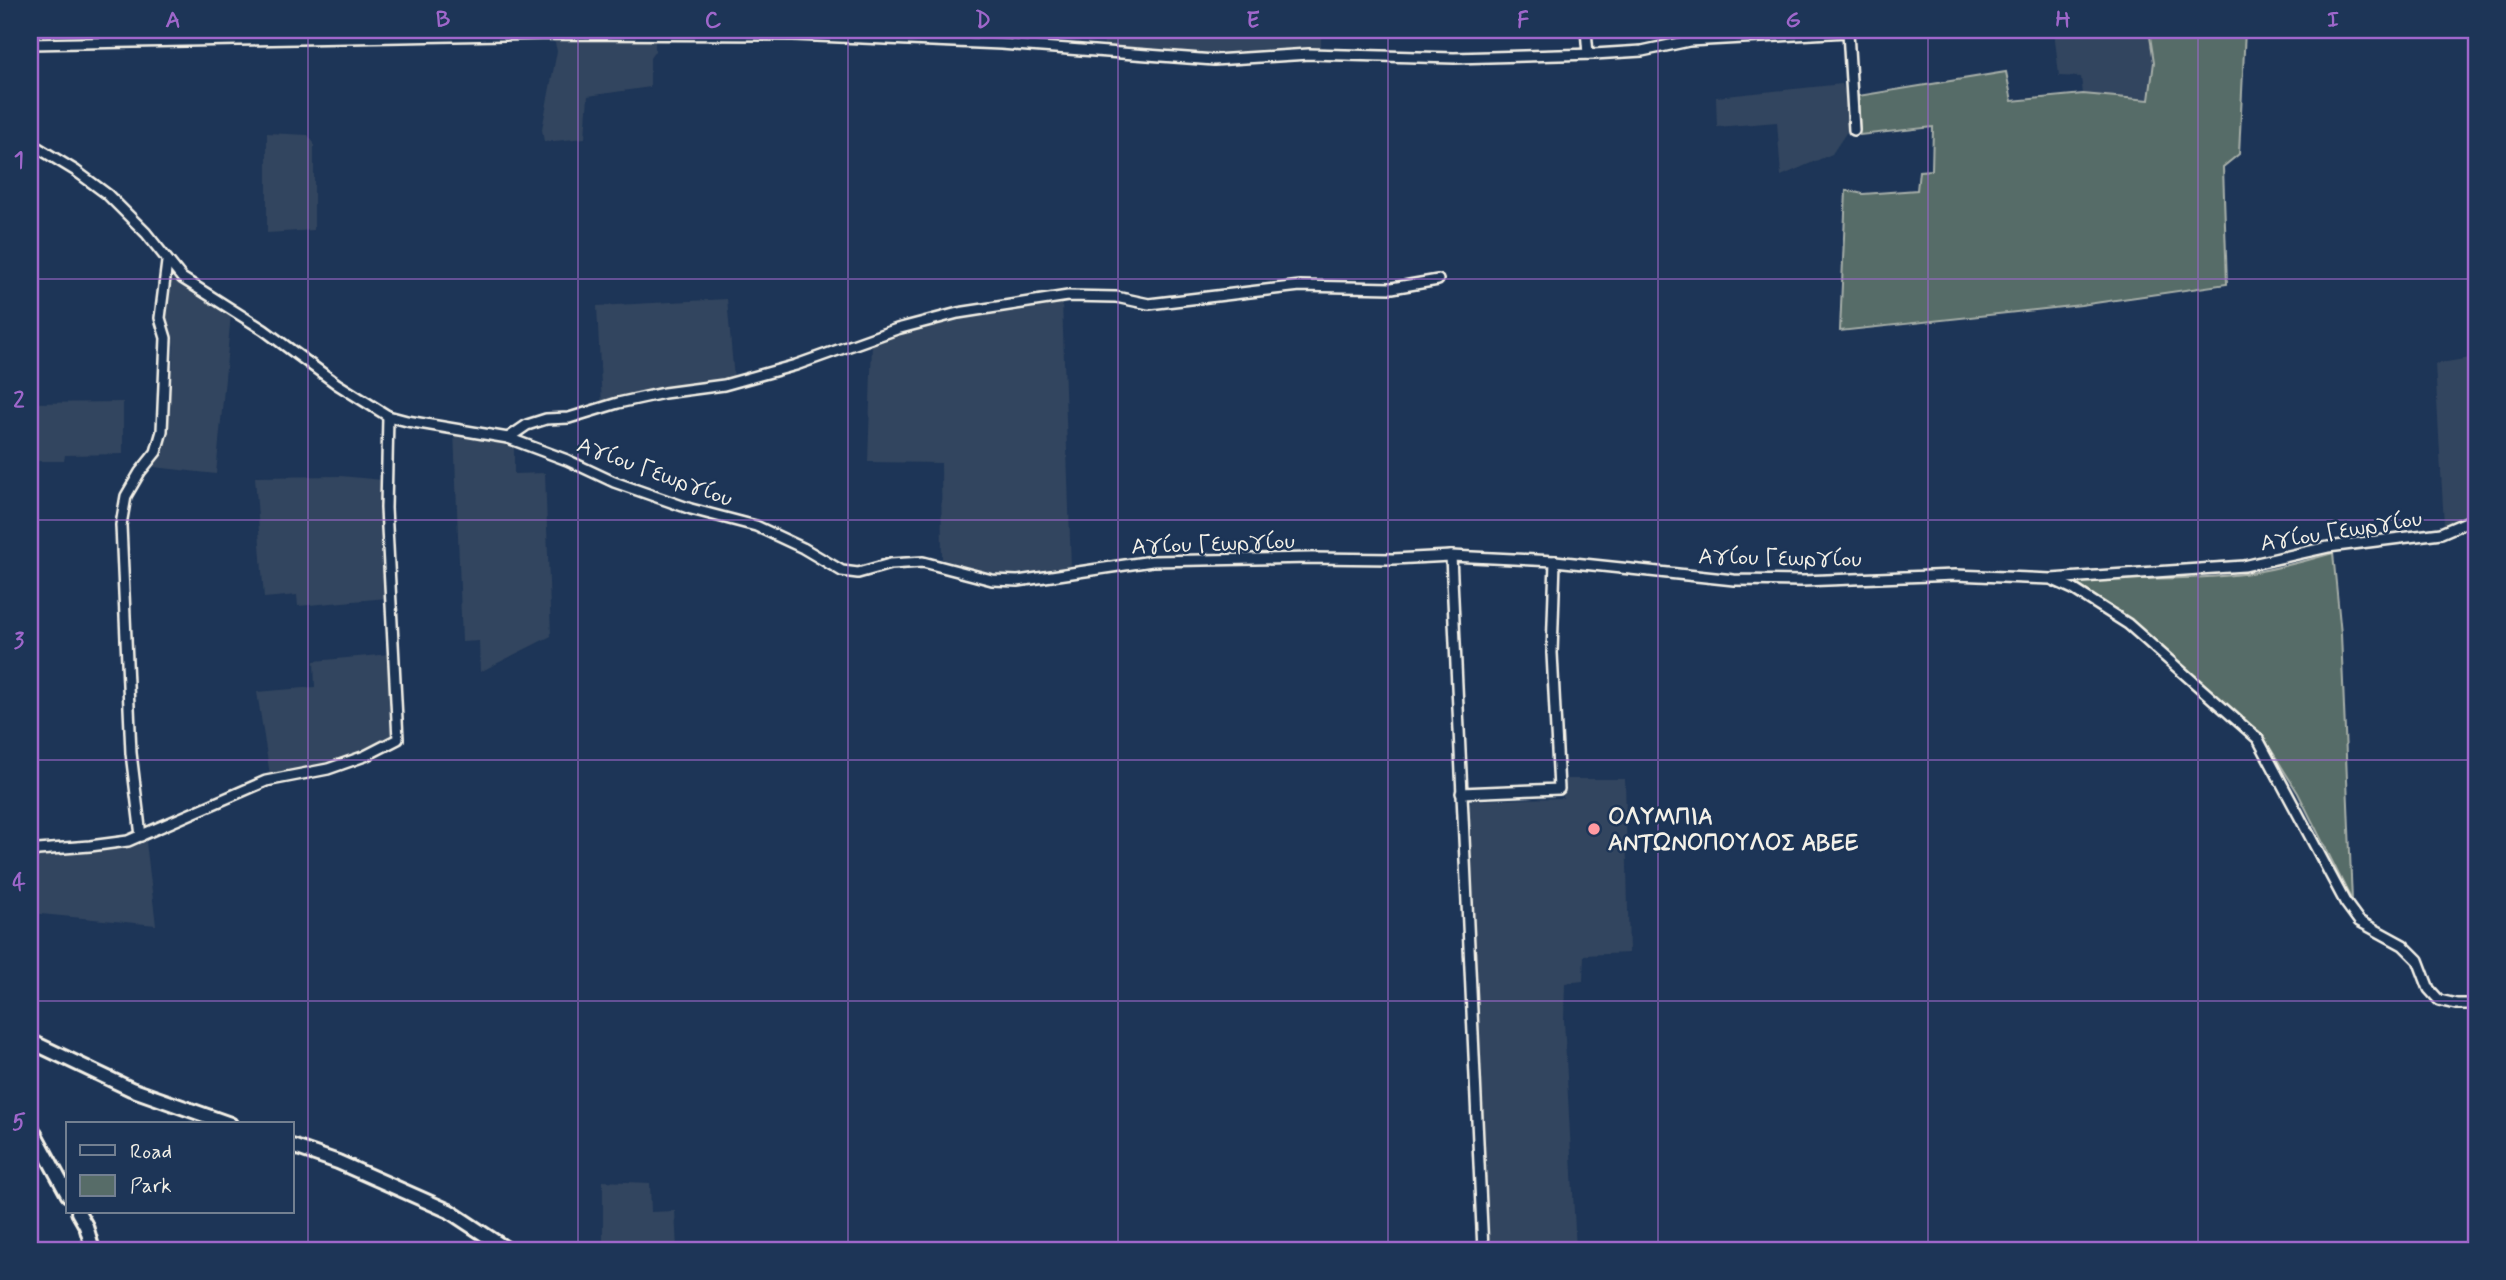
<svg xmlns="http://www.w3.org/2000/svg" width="2506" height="1280" viewBox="0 0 2506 1280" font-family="Mynerve,sans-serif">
<rect width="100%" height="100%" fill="#1d3557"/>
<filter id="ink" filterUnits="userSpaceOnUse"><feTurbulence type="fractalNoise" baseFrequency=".0143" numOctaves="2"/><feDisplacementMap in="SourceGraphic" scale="14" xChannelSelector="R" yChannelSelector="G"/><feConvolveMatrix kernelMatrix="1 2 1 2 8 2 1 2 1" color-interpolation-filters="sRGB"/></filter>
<g filter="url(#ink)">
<!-- built -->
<g fill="#32455e">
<path d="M224,30H359V32L224,33Z"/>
<path d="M1103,30H1321V47L1201,55L1155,52L1104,47Z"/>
<path d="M2054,30H2149L2154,62L2150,100L2083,94L2081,77L2059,76Z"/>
<path d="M550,38H655V51L650,58V87L588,96L585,138L544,142L542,129L557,51L555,43Z"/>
<path d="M1842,84L1845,92L1848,130L1832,154L1781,176L1777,122L1717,127L1716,97Z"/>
<path d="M267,133L308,135L314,143V230L267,233Z"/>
<path d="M170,276L203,299L231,314L216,474L154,467L167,440L174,346L166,316Z"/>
<path d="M727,299L734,379L602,405L597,306Z"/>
<path d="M1062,301L1071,568L1011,574L985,572L942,559L941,463L868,462L872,343L949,318Z"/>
<path d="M2476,357V514L2460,523L2444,525L2435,364Z"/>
<path d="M123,402V454L65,455L64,461H34V479H30V403Z"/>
<path d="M454,430L514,444V474L545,473L551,636L480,672L479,641L462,642Z"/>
<path d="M341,476L383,480L387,598L298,606L297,595L264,598L255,477Z"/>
<path d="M390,654L396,738L329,765L301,772L270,775L257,692L315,687L314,661Z"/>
<path d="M1565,779H1625L1629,953L1584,955L1583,981L1565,983L1564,1020L1576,1250H1489L1476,992L1474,902L1468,818L1471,800L1563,798Z"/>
<path d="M146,842L156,925L30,913V858L53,853L109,850Z"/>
<path d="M603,1181L650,1183L651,1212L675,1211L677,1250H603Z"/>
</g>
<!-- green -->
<g fill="#576c68" stroke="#a6aea8" stroke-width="2">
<path d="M2149,30H2245L2239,154L2223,167L2227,284L2081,305L1840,331L1846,190L1863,194L1917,190L1919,171L1932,170L1933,127L1860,135L1858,96L2006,72L2012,101L2083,94L2149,100L2154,62Z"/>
<path d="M2333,553L2341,634L2352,901L2298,793L2260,732L2239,716L2133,622L2073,581C2132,577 2192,581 2250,573C2278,568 2306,561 2333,553Z"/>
</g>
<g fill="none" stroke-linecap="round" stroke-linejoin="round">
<defs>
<g id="street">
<path d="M121,30V41"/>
<path d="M1586,30L1588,54"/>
<path d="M30,44L554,34L793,35L1001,44L1214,60L1309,54L1454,58L1594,54L1642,51L1689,41L1848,32L1854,130"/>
<path d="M30,143L76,171L107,194L146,233L182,278L264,330L337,384L388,416L407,421L508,438L567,460L614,482L691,509L756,526L803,548L842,571L858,573L890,564L923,562L992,580L1018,581L1152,561L1311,558L1393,559L1451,556L1555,561L1734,580L1802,581L1955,575L2051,579L2244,566L2328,547L2441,533L2476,518"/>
<path d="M508,438L527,425L546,419L569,418L618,403L664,393L724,385L796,365L897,329L958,313L1068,296L1116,297L1149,304L1300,286L1392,288L1438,280"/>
<path d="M1451,556L1483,1250"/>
<path d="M2053,580L2073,589L2128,624L2258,739L2345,902L2359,921L2403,945L2418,960L2429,989L2439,1000L2456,1004H2476"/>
<path d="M1461,793L1559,789L1552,653L1555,561"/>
<path d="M141,836L131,753L121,525L126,496L140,472L156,452L162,431L166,338L160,318L167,262"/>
<path d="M30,853L38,850L90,846L128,841L266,781L328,769L365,756L398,739L386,508L388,416"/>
</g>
<g id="secondary">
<path d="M30,1041L131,1089L230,1124"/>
<path d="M30,1125L68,1195"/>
<path d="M292,1146L338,1162L449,1211L508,1250"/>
<path d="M78,1212L86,1226L93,1250"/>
</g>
</defs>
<!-- street casing -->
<use href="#street" stroke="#f4f1e8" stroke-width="14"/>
<!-- secondary casing -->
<use href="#secondary" stroke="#f4f1e8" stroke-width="18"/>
<!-- street -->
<use href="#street" stroke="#1d3557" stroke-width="9"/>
<!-- secondary -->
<use href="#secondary" stroke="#1d3557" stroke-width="12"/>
</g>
</g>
<!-- grid -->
<path fill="none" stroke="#9f67cb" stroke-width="2" stroke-opacity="0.55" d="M308,30V1250M578,30V1250M848,30V1250M1118,30V1250M1388,30V1250M1658,30V1250M1928,30V1250M2198,30V1250M30,279H2476M30,520H2476M30,760H2476M30,1001H2476"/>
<!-- markers -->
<circle fill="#ff9aa2" stroke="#1d3557" stroke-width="2.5" cx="1594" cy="829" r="7"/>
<g text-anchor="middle" stroke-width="5" stroke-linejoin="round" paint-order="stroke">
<!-- street labels -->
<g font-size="23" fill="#f4f1e8" stroke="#1d3557">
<text transform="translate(655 471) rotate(20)" y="8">Αγίου Γεωργίου</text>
<text transform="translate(2341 530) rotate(-9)" y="8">Αγίου Γεωργίου</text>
<text transform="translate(1213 543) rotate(-2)" y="8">Αγίου Γεωργίου</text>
<text transform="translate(1780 557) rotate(1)" y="8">Αγίου Γεωργίου</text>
</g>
<!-- poi labels -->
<g font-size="23" font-weight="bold" fill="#f4f1e8" stroke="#1d3557" text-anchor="start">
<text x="1608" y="824">ΟΛΥΜΠΙΑ<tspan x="1608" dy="26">ΑΝΤΩΝΟΠΟΥΛΟΣ ΑΒΕΕ</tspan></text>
</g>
</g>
<!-- margin -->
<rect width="2506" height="1280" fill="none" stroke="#1d3557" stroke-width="77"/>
<!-- legend -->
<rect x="66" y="1122" width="228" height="91" fill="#1d3557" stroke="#738091" stroke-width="2"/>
<rect x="80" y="1145" width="35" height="10" fill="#1d3557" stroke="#738091" stroke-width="2"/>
<text x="130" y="1158" font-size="21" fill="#f4f1e8">Road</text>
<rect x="80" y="1175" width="35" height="21" fill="#576c68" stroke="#738091" stroke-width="2"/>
<text x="130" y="1192" font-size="21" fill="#f4f1e8">Park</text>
<rect x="38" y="38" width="2430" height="1204" fill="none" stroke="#9f67cb" stroke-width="2.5"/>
<g font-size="23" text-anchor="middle" font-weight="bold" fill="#9f67cb">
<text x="173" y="27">A</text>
<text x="443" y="27">B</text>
<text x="713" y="27">C</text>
<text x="983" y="27">D</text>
<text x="1253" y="27">E</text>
<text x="1523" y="27">F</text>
<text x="1793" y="27">G</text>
<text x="2063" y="27">H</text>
<text x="2333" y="27">I</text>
<text x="19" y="167">1</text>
<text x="19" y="407">2</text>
<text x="19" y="648">3</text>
<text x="19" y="889">4</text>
<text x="19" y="1129">5</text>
</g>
</svg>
